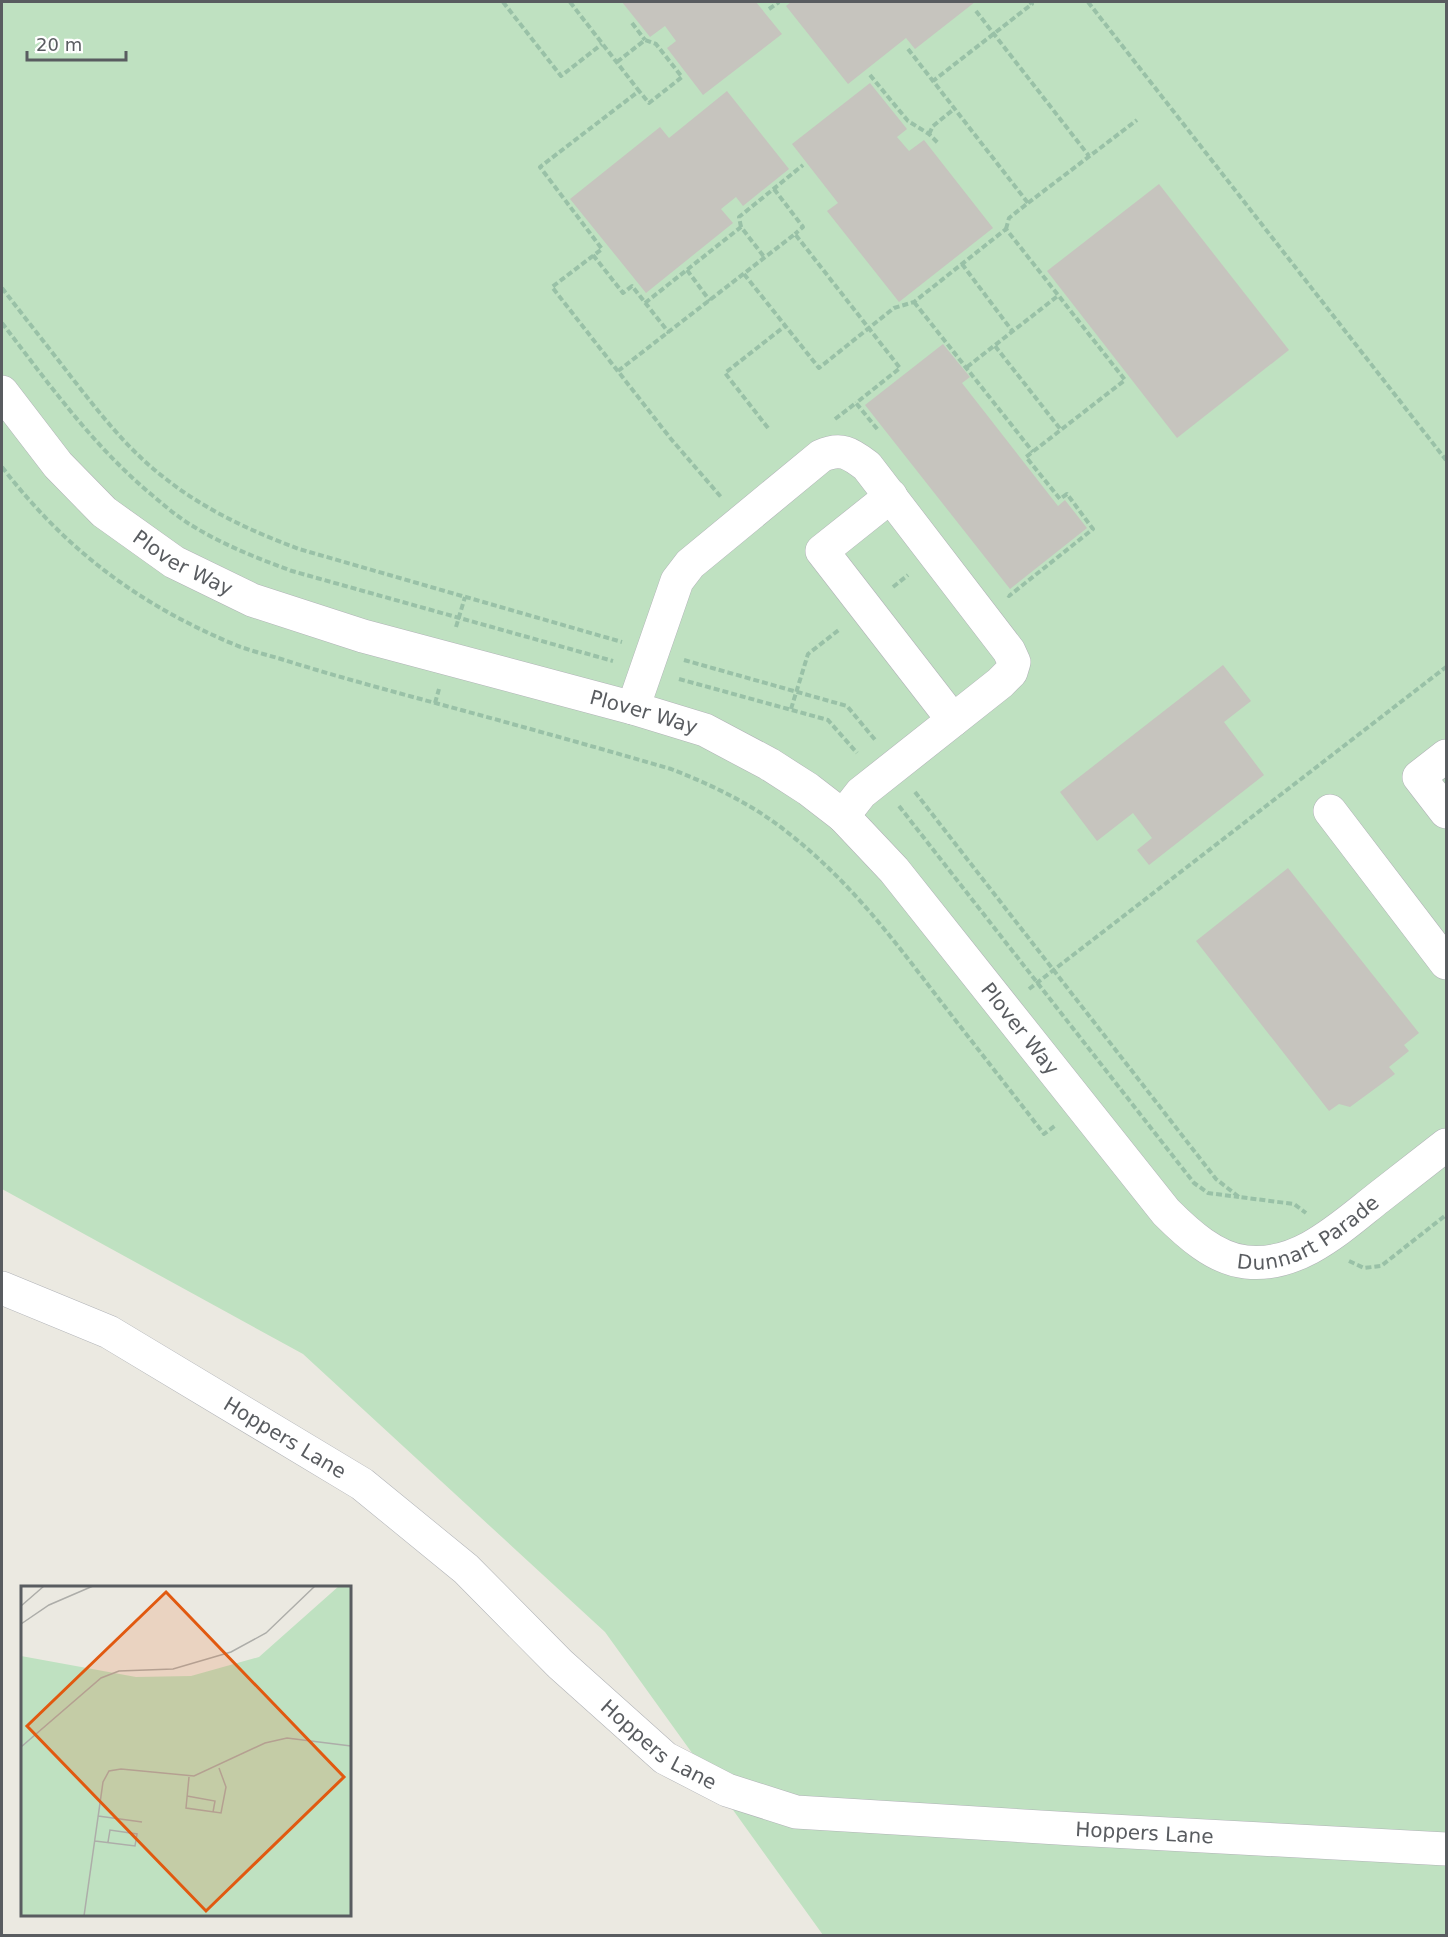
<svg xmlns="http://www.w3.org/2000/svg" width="1448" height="1937" viewBox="0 0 1448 1937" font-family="'DejaVu Sans',sans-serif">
<rect width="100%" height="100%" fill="#ebe9e1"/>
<!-- green -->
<path fill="#bfe1c1" d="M2,2H1446V1935H823L605,1632L303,1354L2,1189Z"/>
<!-- building -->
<g fill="#c6c4be">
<path d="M622,2H756L782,34L703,95L667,48L676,41L665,26L650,37Z"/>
<path d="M791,2H975L915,49L906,38L848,84L786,6Z"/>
<path d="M870,83L907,129L897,137L909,151L924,140L993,228L899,302L827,211L838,203L792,144Z"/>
<path d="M727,91L789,169L743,206L736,197L721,209L733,223L646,293L570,199L660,127L669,138Z"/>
<path d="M1159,184L1289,350L1177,438L1047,271Z"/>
<path d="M943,344L970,377L962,383L1058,506L1065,500L1087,528L1010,589L865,405Z"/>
<path d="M1223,665L1251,701L1224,722L1264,775L1149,865L1137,850L1152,838L1133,813L1097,841L1060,792Z"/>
<path d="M1288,868L1419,1033L1404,1045L1409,1051L1389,1067L1395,1074L1350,1107L1339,1104L1329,1111L1196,941Z"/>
</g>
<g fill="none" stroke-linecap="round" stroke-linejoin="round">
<defs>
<g id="minor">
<path id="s1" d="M2,392L58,465L104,512L174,562L252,600L363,636L633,708L705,730L769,764L808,789L843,816L894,870L1166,1212C1187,1233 1215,1259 1246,1262C1298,1268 1340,1228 1378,1198C1401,1180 1424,1162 1446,1145"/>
<path d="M891,496L822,551L953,720"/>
<path d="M633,708L677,581L690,564L821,456C841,447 850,453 867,466L1009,651L1014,662L1011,672L1000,683L861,793L843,816"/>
<path d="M1446,756L1419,777L1446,812"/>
<path d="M1330,811L1446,963"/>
<path id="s2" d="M2,1288L109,1332L362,1484L466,1569L560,1664L665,1758L727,1790L796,1812L1074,1829L1446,1849"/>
</g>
</defs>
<!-- minor casing -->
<use href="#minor" stroke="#b1b3b7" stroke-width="34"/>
<!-- path -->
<g stroke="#99c1a7" stroke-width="4" stroke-dasharray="6 3" stroke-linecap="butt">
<path d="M503,2L561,76L602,44"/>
<path d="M570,2L639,91L540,167L602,249L552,287L671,439L721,497"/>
<path d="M1088,2L1446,460"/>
<path d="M769,9L779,2"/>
<path d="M976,11L1089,156"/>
<path d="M632,23L645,40"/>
<path d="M908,49L933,81"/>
<path d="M617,62L645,40L656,44L682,77L649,103L639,91"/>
<path d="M870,75L908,121L929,134L939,144"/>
<path d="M929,134L933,126L954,109"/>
<path d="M774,189L803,227L795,234"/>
<path d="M1028,203L1137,120"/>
<path d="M741,227L739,217L803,165"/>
<path d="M1006,229L1009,218L1028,203L933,81L1032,4L1030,2"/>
<path d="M593,255L623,293L632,286L669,333"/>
<path d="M962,264L1013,332"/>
<path d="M687,270L710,301"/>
<path d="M744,274L819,368L894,308L914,302L1006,229L1125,380L1026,457L1060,499L1067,494L1093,529L1009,596L1008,595"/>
<path d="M2,288C25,318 49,348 72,378C101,415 129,451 166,479C205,510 253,532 299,549L622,642"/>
<path d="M914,302L1033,452"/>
<path d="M645,303L741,227L765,258"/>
<path d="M2,323C49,384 93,446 152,495C166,507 180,519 196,528C226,546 259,559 292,571L613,661"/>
<path d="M995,346L1061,430"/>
<path d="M967,367L1059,295"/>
<path d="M618,371L795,234L900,368L856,403"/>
<path d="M835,419L856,403L878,430"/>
<path d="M768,428L725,373L785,326"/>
<path d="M2,467C67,551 139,605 238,646C252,651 267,655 281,659C325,673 369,685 413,697C499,720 585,744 671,769C712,785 752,804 787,832C846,878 887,931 932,990C969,1038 1007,1086 1044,1134L1056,1125"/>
<path d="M893,587L908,575"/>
<path d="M456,627L465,597"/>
<path d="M684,660L847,706L876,741"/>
<path d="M679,679L828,720L857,753"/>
<path d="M435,703L439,689"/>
<path d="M791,709L808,654L840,629"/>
<path d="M915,792L1216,1179L1239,1197L1294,1204L1306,1213"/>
<path d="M899,806L1194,1183L1208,1193L1239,1197"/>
<path d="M1029,989L1446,667"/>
<path d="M1349,1261L1364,1268L1381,1266L1446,1215"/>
</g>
<!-- minor -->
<use href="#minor" stroke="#fff" stroke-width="33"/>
</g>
<g text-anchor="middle" stroke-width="4.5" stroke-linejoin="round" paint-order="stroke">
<!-- street labels -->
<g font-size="20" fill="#595c60" stroke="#fff">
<text dy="7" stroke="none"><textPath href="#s1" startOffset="252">Plover Way</textPath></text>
<text dy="7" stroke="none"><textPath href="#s1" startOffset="738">Plover Way</textPath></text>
<text dy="7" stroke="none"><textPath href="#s1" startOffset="1242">Plover Way</textPath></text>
<text dy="7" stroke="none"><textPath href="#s1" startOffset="1642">Dunnart Parade</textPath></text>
<text dy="7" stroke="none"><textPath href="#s2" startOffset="321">Hoppers Lane</textPath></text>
<text dy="7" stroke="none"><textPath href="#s2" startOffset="807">Hoppers Lane</textPath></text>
<text dy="7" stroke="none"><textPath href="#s2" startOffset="1311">Hoppers Lane</textPath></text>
</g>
</g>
<!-- overview -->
<g transform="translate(21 1586)">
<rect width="330" height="330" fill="#ebe9e1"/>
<path d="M318,0H330V330H0V70L115,91L170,90L238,71Z" fill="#bfe1c1"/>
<path fill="none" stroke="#adada9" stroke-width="1.5" d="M0,20L23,0M0,38L28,19L72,0M0,161L80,92L98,85L152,83L210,66L245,47L294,0M168,191L165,222L200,227L205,201L198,182M166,210L194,215L192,226M77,230L121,236M74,255L114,260L116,248L89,244L87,256M63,330L82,196L88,185L100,183L173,190L244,157L266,152L330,160"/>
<path fill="#e15910" fill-opacity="0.15" stroke="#e15910" stroke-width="3" d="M145,6L323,191L185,325L6,140Z"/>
<rect width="330" height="330" fill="none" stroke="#595c60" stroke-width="3"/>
</g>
<!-- border -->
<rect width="1448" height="1937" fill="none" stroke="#595c60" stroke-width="6"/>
<!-- scale -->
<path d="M27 51v9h99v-9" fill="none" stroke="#595c60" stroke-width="3"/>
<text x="36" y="51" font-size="18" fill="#595c60" stroke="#ffffff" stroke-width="4.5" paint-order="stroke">20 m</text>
</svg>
